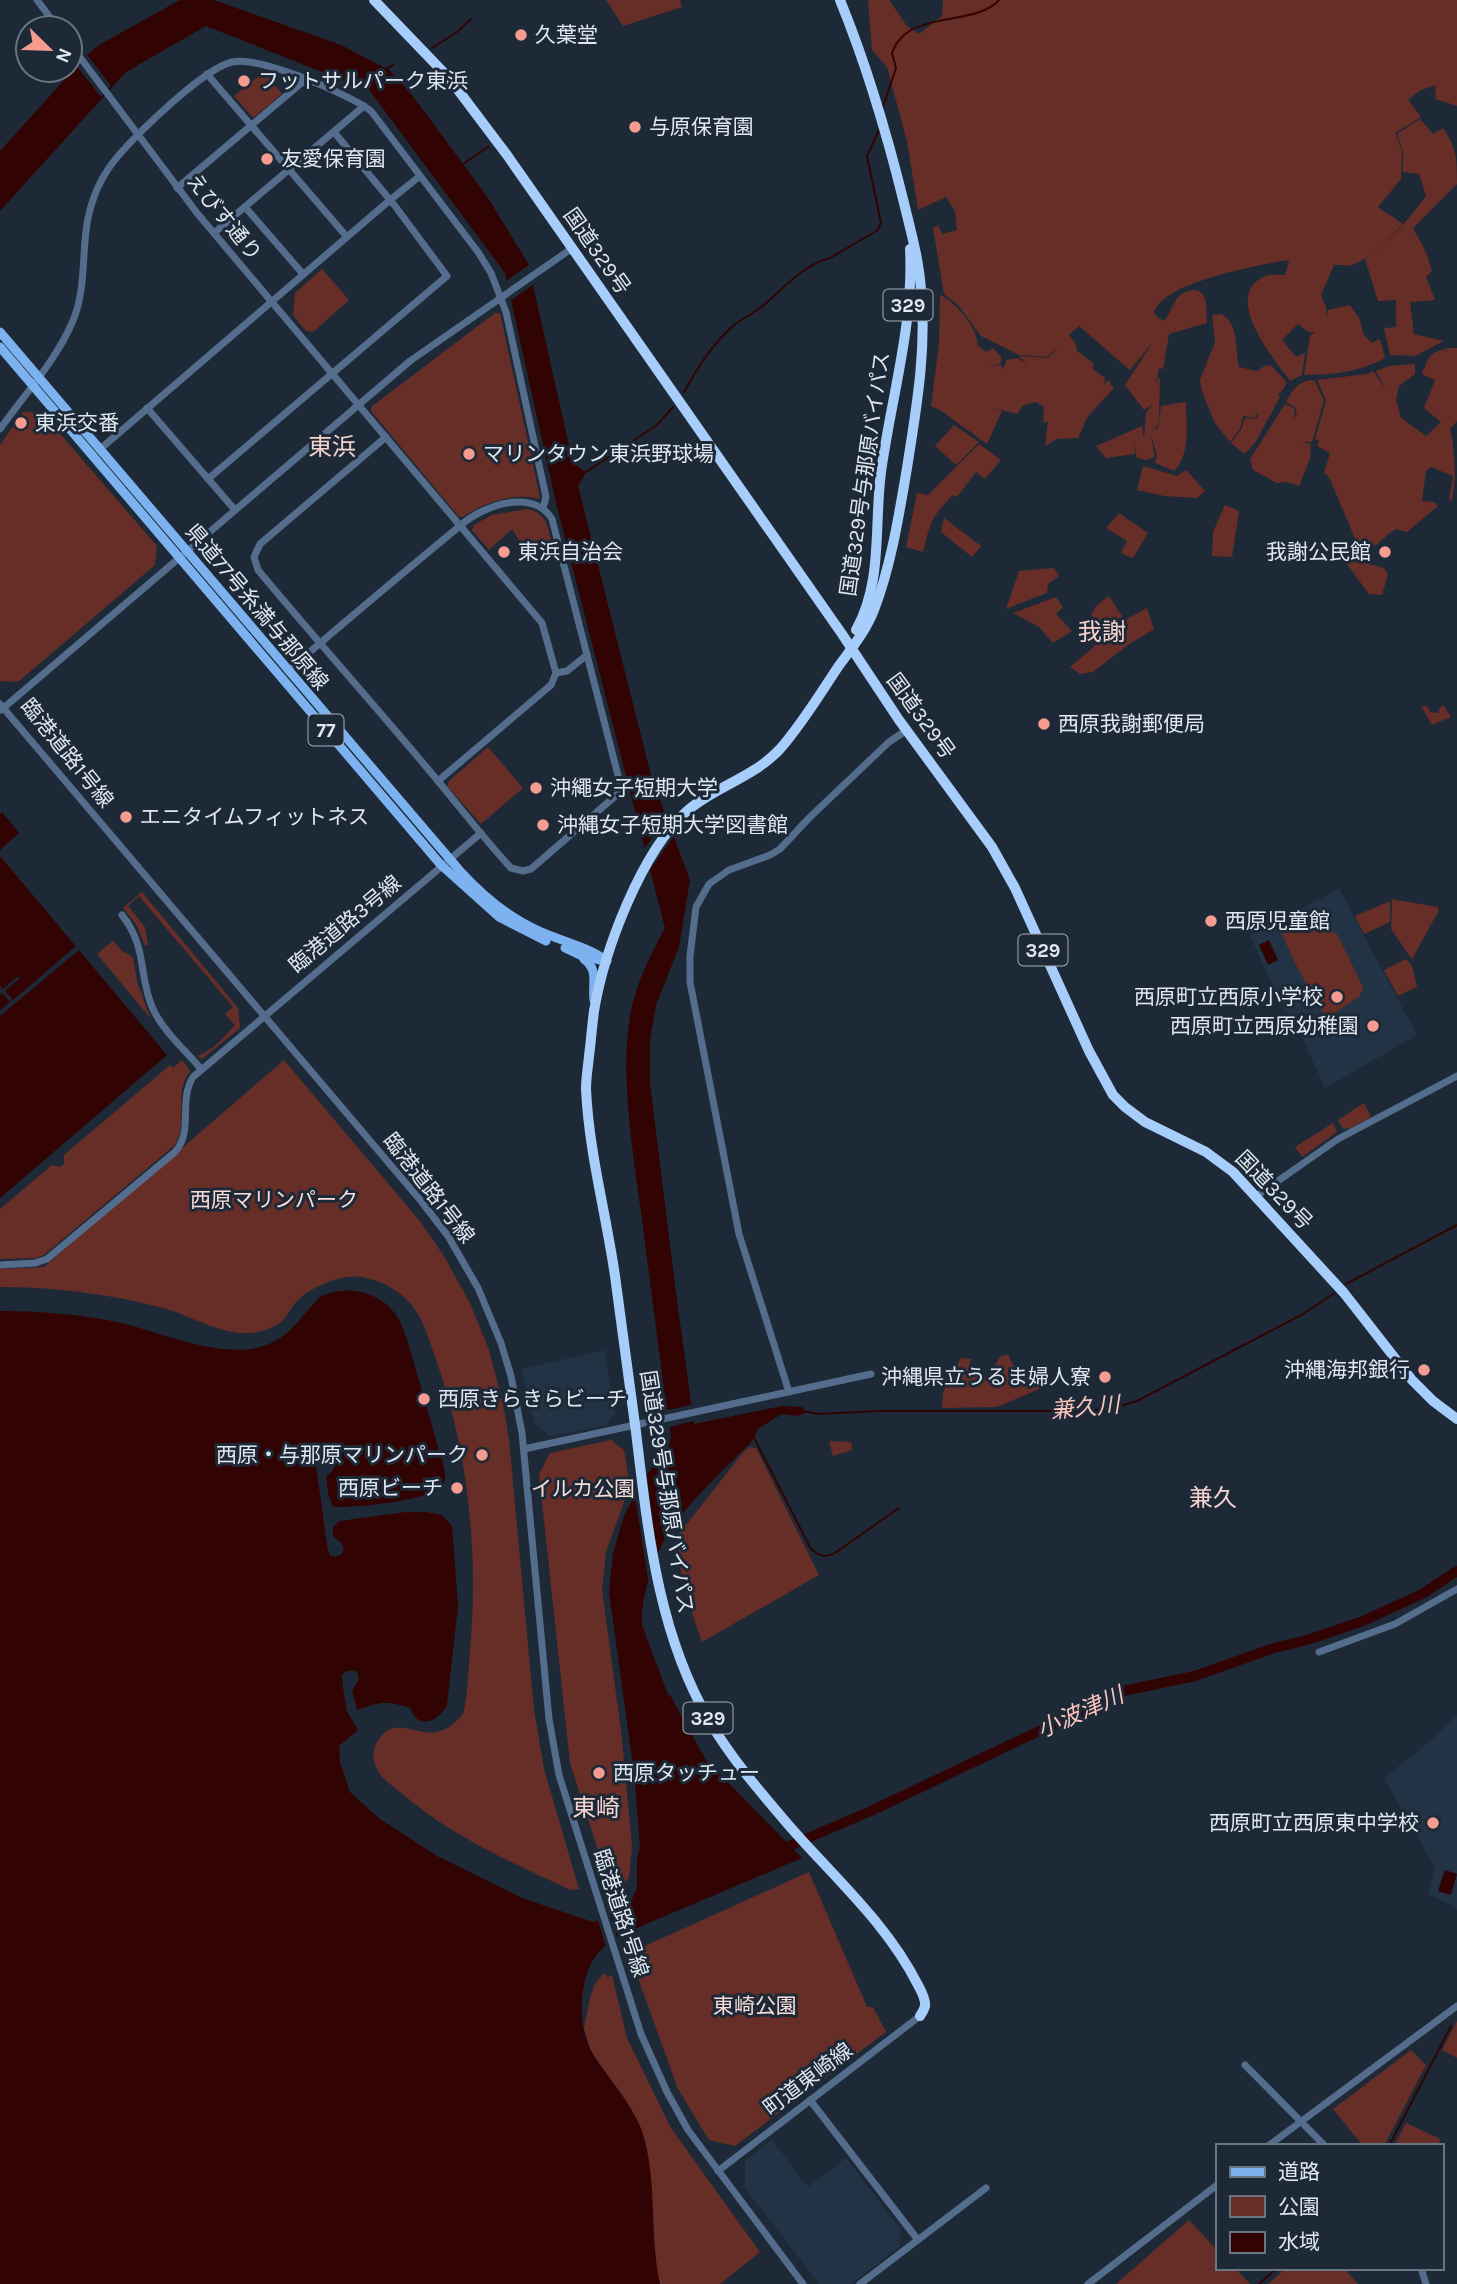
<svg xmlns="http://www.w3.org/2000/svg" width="1457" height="2284" viewBox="0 0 1457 2284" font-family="Karla,'Noto Sans JP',sans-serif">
<rect width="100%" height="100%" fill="#1d2937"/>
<!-- built -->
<g fill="#223346">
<path d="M1339,889L1417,1035L1325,1088L1299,1031L1294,1030L1250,936Z"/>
<path d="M604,1350L615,1412L607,1425L550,1436L534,1422L522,1369Z"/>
<path d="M1457,1715V1910L1453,1906L1428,1894L1435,1868L1384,1778L1433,1739Z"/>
<path d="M772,2140L808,2187L846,2158L901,2230L899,2247L851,2284H819L745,2188V2160Z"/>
</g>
<!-- green -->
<g fill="#672e28">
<path d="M606,0H680L682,7L623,26Z"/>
<path d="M868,0H889L907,26L919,34L942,16L943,0H1457V106L1436,99L1435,88L1437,85L1421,90L1408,100L1421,117L1395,133L1402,151L1401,179L1378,207L1403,224C1389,239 1372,258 1352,265C1347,266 1339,265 1334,265L1321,295L1326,307V318L1328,310L1350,305L1359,318L1364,335L1372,343L1380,339L1385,358C1360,372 1333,375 1304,375L1310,336L1315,332H1308L1298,324L1282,340L1296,357L1305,353L1302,375L1290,381C1275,360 1222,298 1263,277C1268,274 1278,275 1285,275L1289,261L1286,260C1253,267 1165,282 1154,312L1157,317L1164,321C1171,313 1172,303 1179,296C1182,293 1190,290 1194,290C1209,290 1206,313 1207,323L1169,334L1163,369L1159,368L1156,385L1158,378H1160L1159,417L1157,427L1150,430L1158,428L1161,406L1186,402C1186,424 1191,454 1174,471L1155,463L1157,456L1150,432L1155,457L1146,460L1137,458L1134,442L1135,454L1106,458L1096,446L1142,426L1144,438L1146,413L1153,404L1144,410L1125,385L1153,342L1130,370L1079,326L1069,335L1076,344L1077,351L1093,363V369L1105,378L1104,385L1108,380L1114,388L1088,416L1078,438L1057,439L1045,446L1048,422H1043L1044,407L1036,402L1022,406L1018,414L988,407L1002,411L987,444L940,410L931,406L939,343L940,295C957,303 977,327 978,346L986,352L993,348L1002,358L1000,364L988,366L1001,365L1003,369L1007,360L1018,358L1028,365L1019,356L1048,358L1062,343L1047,357L1019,355L981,336L959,306L944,294L933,228L938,225L942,234L957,230L955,211L946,197L918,210L907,141L887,67L872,50Z"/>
<path d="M264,72L282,94L253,118L234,96Z"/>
<path d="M1420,119L1433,134L1443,128C1457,148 1457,160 1457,184L1413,228L1426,252L1432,271L1426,277L1435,300L1410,302L1414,334L1444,341L1415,356L1390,355L1384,328L1396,327V300L1378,301L1365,259C1390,242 1408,220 1426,196L1419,174L1403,172V152L1397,134Z"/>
<path d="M322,269L349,300L313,332L306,331L293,315L295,293Z"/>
<path d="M495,313H500L540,497L539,499C514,492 484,503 463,517H459L371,411V407Z"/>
<path d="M1221,314C1239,322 1235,349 1239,367L1257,371L1266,365L1272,366L1287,383L1278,396L1280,397L1255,443L1244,454L1231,443L1241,430L1245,418L1256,419L1259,415L1254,411L1257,415L1255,418L1243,416L1240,429L1230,442L1215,423L1202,392L1200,380L1215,342L1212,315Z"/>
<path d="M1445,348H1457V421L1450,429C1455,450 1457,483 1451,502L1449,498L1453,476L1431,467L1426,471L1422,501L1434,502L1438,506L1407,532L1396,529C1380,538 1380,548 1360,550L1329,477L1324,473L1330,453L1317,446L1319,440L1315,439L1326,400L1317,380L1367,374L1373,371L1386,390L1376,371L1389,366L1415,364V374L1399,386L1396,400L1401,418L1426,436L1441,422L1424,408L1435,380L1422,374C1428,360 1427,354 1444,349L1446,353Z"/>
<path d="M1314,380L1324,400L1312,442H1302L1311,444L1310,459L1299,486L1287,482L1277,483L1253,470L1250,459L1285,404L1294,408L1295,415L1291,420L1297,415L1295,407L1286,402C1293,389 1298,381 1314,380Z"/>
<path d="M23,412L42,413L157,546L155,565L18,682L0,681V445Z"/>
<path d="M954,425L979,442L956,465L935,446Z"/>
<path d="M979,444L1001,460L985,479L976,472L957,497L953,495C931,518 931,520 923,552L906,547L917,493L928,495Z"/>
<path d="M1143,466L1177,476L1186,470L1205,491L1197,498L1164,496L1137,490Z"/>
<path d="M1225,505L1239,511L1232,557L1212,556L1213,532Z"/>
<path d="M527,509C545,512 548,525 551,540L550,543L525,550L512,529L489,550L472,530L474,525L492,515Z"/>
<path d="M1119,513L1148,533L1133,558L1121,553L1127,541L1106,528Z"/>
<path d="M944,518L981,546L972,557L941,532Z"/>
<path d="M1350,559L1384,568L1388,574L1382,595L1369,594L1347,564Z"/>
<path d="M1054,568L1059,576L1048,584L1047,593L1006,609L1019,571Z"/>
<path d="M1109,596L1124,619L1110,631L1091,615L1096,606Z"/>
<path d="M1056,597L1063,607L1056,614L1072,631L1053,643L1039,627L1013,613Z"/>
<path d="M1147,608L1154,629L1128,645L1093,672L1080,674L1070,667L1125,620Z"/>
<path d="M1421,706H1427L1430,712L1438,713L1441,706H1444L1451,717L1432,725Z"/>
<path d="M488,747L523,788L481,824L447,786L449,781Z"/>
<path d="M142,892L238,1008L240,1028L202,1059L197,1056C214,1050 224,1037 235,1025L225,1014L233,1007L139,896L128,906L145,927L148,945L145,946L136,924L123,908Z"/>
<path d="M1392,899L1437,907L1439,910L1412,959L1391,929Z"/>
<path d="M1390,901V922L1364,934L1355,916Z"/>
<path d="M1304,919H1308L1312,925L1337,934L1363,987L1360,996L1326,1019L1294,961L1280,930Z"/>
<path d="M113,941L122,951L133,957L137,982L151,1019L97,954Z"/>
<path d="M1406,959L1412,966L1417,987L1398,996L1384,970Z"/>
<path d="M182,1060L190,1071C173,1093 189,1122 175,1145L44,1255L36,1258L0,1259V1209L52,1165L60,1167L64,1164V1155L170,1065L173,1068Z"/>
<path d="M284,1060L419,1220L444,1256L470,1303L489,1350L503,1404L509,1439L534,1710L544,1769L579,1889L571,1890C511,1863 450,1835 400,1792C392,1785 381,1779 377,1769C372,1760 372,1748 379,1739C402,1707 428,1757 463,1714C468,1694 468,1672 470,1651C479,1553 468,1447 434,1354C428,1336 422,1316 409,1302C397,1289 379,1280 362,1277C342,1274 314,1286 299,1299C292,1305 289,1314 283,1320C274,1329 256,1334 243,1333C216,1332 189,1315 163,1308C110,1294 55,1287 0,1287V1269L44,1267Z"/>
<path d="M1364,1103L1371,1117L1351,1128L1343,1129L1338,1120Z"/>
<path d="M1333,1123L1337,1132L1302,1157L1295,1147Z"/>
<path d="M1261,1166L1270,1179L1258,1187L1248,1177Z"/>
<path d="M1008,1354L1015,1370L1020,1369L1041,1374L1044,1387L997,1407L942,1408L943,1393L961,1358L971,1359L967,1374L988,1377L1000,1357Z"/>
<path d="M611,1440L624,1450L630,1486L606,1552L602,1590L621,1730L632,1846L629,1877L619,1891L612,1893L570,1763L539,1474L550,1453Z"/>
<path d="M829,1441L851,1442L852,1450L833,1456Z"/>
<path d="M751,1447L756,1448L819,1575L702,1642C692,1613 674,1564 679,1534L745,1450Z"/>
<path d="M809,1872L867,2007H873L886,2032L735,2146L709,2140L678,2089L629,1953Z"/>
<path d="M604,1973L608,1977L612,1975L627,2038L671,2128L760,2252L720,2284H660L655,2264L641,2129L623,2096L591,2052L584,2028L590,1998L595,1984Z"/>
<path d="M1457,2021V2058L1442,2050Z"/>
<path d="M1411,2050L1426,2065L1384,2146H1363L1333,2109Z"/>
<path d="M1406,2123L1440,2139L1439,2146H1394Z"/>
<path d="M1189,2220L1217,2250V2268H1235L1250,2284H1116Z"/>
<path d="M1286,2268H1344L1358,2284H1268Z"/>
</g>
<!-- water -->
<g fill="#310302">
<path d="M180,0H214L341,45L389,70L412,95L486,195L528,263L573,463L586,472L578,486L652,779L690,880L679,947L656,1005L650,1040V1082L674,1278L694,1424L782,1406L802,1407L807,1412L797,1416L782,1414L759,1428L751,1442C726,1468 697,1494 676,1522C657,1546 640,1595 642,1625L668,1695H670L706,1760L802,1858L618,1936C611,1942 600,1949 595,1957C578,1982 577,2029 593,2054C608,2079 632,2103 642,2131C658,2180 649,2233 660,2284H0V1311C38,1311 75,1314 112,1321C159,1330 223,1363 269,1344C290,1336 305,1312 320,1297C346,1283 383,1292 398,1318C402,1325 404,1332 407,1339L443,1464C445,1472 447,1479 442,1486C431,1501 360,1506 340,1508L333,1507L328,1495L326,1476C332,1472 335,1469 333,1461L323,1457L318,1460L316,1465L330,1556L342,1554L343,1545L333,1537V1527L339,1521L394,1512H426L442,1515L452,1526L458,1606L447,1705C442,1715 428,1728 416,1718C413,1715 412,1711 410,1708C387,1700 379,1702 357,1710L352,1691L359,1679L357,1672L347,1671L342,1675L347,1711L358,1730L339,1746L340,1762L350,1792L380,1819L437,1856L522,1898L593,1922L620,1914L629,1905L637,1889V1860L640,1847L634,1773L609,1592L613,1553L624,1516L643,1479L668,1449L671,1438C660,1363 651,1287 641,1212C633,1151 619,1071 631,1011C637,981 651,954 665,928L556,503L505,273L370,91L206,26L126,72L0,211V151L87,55L99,45Z"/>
<path d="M2,812L19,833L0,850V814Z"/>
<path d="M0,856L167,1055L0,1198Z"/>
<path d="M1269,940L1278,960L1268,965L1259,945Z"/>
<path d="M1445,1870L1457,1874L1451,1895L1438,1891Z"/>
</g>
<!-- pier -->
<g fill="#1d2937">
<path d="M85,52L111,86L101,97L75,64Z"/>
<path d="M532,263L537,282L510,301L506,281Z"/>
<path d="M668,816L676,833L650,870L643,850Z"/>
<path d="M76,946L79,950L0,1016V1010L10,1002L2,993L0,995V986L3,989L18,976L20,978L5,991L13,1000Z"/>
<path d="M695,1404L697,1420L666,1428L663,1411Z"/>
<path d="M326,1457L333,1461L335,1466L332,1472L326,1476L328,1495L333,1507L388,1506L340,1512L331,1510L325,1496L323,1476L331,1466L328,1461H324L320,1465L329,1534L330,1525L338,1517L394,1509H403L406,1512L339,1521L333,1527V1536L341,1543L344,1549L342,1554L335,1557L328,1552L316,1465L318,1460Z"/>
<path d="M646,1469L653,1524L655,1571L650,1592L634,1489Z"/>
<path d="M352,1670L357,1672L359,1679L352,1691L358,1713L354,1712L350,1700L349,1690L356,1679L352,1673L346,1676V1687L351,1710L361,1729L360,1732L347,1711L343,1688L342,1675Z"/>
<path d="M610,1915L618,1941L607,1950L597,1917Z"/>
</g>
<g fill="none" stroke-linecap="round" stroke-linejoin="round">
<!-- stream -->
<g stroke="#310302" stroke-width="2">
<path d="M432,48L457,32L471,19"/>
<path d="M386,69L394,64"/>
<path d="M883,107L896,68L892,53C908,8 974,28 999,0"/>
<path d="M463,164L488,147"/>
<path d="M684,392C697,369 712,344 733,326C742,318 755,313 764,305C783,288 805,264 830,258L878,230L881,223L867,156L879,130"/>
<path d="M586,472L657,425L673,407"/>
<path d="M1346,1284L1457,1225"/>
<path d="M807,1412L820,1414L877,1411H1082C1101,1410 1119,1407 1137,1401L1303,1314L1335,1293"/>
<path d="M753,1436L811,1549C819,1556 826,1558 835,1553L899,1508"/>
<path d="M1389,2146L1451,2026"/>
<path d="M1259,2284L1277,2268"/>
</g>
<!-- river -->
<path stroke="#310302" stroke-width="10" d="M789,1846L871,1811L1123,1691L1195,1676L1271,1649L1307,1640L1363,1621L1422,1594L1457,1571"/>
<!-- minor -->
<g stroke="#546d8c" stroke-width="7">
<path d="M37,0L58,28"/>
<path d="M70,44L197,213L542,623L556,673L551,685L438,781"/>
<path d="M207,74L347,237"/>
<path d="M177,188L305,80"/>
<path d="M245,207L303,274"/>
<path d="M214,233L364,106"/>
<path d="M147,408L235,510"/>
<path d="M0,429C24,395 55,362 72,323C89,285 79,242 92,203C97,186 106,170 118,156C139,132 203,69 232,62C260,56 349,94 371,111L478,252L491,273L506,312L546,497L543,508"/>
<path d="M99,450L390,200L420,176"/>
<path d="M208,479L447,276L395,206L334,132"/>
<path d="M288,671C345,621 403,573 461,525C484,505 533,488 552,519L621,787L620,792L531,869L523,871L511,868C485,840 462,810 438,781C379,710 317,641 258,570L254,557L260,544L386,437"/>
<path d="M556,673L567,671L587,655"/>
<path d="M0,704L421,1201L448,1236L478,1288L501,1343L511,1376L522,1433L549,1719L559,1775L641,2034L667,2092L688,2130L803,2284"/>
<path d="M1,710L410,361L571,249"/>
<path d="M122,915C148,948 138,976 153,1009C163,1031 186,1051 201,1069"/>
<path d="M1255,1197L1338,1139L1457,1076"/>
<path d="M0,1265L35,1263L47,1259L175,1152C194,1131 178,1101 193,1077L481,833"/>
<path d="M789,1392L739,1234L690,982V956L696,907L709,884L729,870L770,855L780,849L809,818L889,742L907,730"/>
<path d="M524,1449L871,1374"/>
<path d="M1319,1652L1395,1624L1457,1589"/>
<path d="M1245,2065L1325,2146"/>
<path d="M810,2100L918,2240"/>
<path d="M1268,2146L1457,2006"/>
<path d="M718,2171L920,2016"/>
<path d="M1421,2268L1426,2284"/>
<path d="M860,2284L986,2188"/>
<path d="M1088,2284L1217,2185"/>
</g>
<!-- major -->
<g stroke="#7db2f1" stroke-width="9">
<path d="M0,332L460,871C482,895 508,917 537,930C560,941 587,946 607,961"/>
<path d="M0,347L441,865L499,917L546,941"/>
<path d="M565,948L582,956L605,961"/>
<path d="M584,959C599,970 592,983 594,1000"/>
</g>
<!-- highway -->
<g stroke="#a7cdfa" stroke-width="10">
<path d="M374,0L449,78L507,155L842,634L899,720L992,847L1015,888L1089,1051L1113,1095L1125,1107L1145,1122L1206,1152L1233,1172L1344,1293L1412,1380L1433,1401L1457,1419"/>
<path d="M840,0C867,66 887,134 904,203C911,232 919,260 921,290C927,350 916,410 907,468C899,515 891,566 874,610C866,631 851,649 838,667C820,694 802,724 780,749C753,778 716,786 687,811C641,852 604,951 594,1011C592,1026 591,1041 589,1056C588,1067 586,1077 586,1089C589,1153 606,1213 615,1276C622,1328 629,1380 636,1432C648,1532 658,1634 710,1722C733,1761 763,1795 792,1829C837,1880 887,1924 918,1985C921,1991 926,1999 925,2006C924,2010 922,2013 920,2016"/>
<path d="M856,630C883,582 874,525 881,472C891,399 914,324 910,249"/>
</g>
</g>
<!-- markers -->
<g fill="#f59c91" stroke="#1d2937" stroke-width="2.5">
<circle cx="521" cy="35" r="7"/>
<circle cx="244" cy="81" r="7"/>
<circle cx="635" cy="127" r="7"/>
<circle cx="267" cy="159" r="7"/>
<circle cx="21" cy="423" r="7"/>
<circle cx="469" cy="454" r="7"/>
<circle cx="504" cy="552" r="7"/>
<circle cx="1385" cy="552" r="7"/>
<circle cx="1044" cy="724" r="7"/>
<circle cx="536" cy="788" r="7"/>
<circle cx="126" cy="817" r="7"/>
<circle cx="543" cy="825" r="7"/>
<circle cx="1211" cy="921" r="7"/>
<circle cx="1337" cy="997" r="7"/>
<circle cx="1373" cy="1026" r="7"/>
<circle cx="1424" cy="1370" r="7"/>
<circle cx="1105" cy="1377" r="7"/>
<circle cx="424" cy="1399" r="7"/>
<circle cx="482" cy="1455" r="7"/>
<circle cx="457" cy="1488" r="7"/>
<circle cx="599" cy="1773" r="7"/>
<circle cx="1433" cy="1823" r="7"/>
</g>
<g text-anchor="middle" stroke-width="6" stroke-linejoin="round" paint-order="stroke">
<!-- shield labels -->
<g fill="#1d2937" stroke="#a5aeb9" stroke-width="2">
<rect x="883.5" y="289.5" width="49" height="31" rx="5"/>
<rect x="308.5" y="714.5" width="35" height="31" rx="5"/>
<rect x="1018.5" y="934.5" width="49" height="31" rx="5"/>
<rect x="683.5" y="1702.5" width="49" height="31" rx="5"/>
</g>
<g font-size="19" font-weight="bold" fill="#dfe7f1">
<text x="908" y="312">329</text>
<text x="326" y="737">77</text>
<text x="1043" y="957">329</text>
<text x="708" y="1725">329</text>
</g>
<!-- poi labels -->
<g font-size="21" fill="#dfe7f1" stroke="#1d2937" text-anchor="start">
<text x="535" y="42">久葉堂</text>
<text x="258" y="88">フットサルパーク東浜</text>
<text x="649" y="134">与原保育園</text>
<text x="281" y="166">友愛保育園</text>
<text x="35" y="430">東浜交番</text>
<text x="483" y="461">マリンタウン東浜野球場</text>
<text x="518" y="559">東浜自治会</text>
<text x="1371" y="559" text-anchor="end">我謝公民館</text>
<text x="1058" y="731">西原我謝郵便局</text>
<text x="550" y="795">沖繩女子短期大学</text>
<text x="140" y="824">エニタイムフィットネス</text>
<text x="557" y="832">沖縄女子短期大学図書館</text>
<text x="1225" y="928">西原児童館</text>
<text x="1323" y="1004" text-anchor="end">西原町立西原小学校</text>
<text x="1359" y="1033" text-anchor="end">西原町立西原幼稚園</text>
<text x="1410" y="1377" text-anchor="end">沖縄海邦銀行</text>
<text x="1091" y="1384" text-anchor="end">沖縄県立うるま婦人寮</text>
<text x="438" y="1406">西原きらきらビーチ</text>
<text x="468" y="1462" text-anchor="end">西原・与那原マリンパーク</text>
<text x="443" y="1495" text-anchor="end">西原ビーチ</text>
<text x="613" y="1780">西原タッチュー</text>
<text x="1419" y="1830" text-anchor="end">西原町立西原東中学校</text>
</g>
<!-- street labels -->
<g font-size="21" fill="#dfe7f1" stroke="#1d2937">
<text transform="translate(224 217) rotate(51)" y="7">えびす通り</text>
<text transform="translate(597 251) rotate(55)" y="7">国道329号</text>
<text transform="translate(865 474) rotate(-82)" y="7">国道329号与那原バイパス</text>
<text transform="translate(257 607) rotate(50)" y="7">県道77号糸満与那原線</text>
<text transform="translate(921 716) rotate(54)" y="7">国道329号</text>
<text transform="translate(67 753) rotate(51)" y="7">臨港道路1号線</text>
<text transform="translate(345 924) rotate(-40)" y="7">臨港道路3号線</text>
<text transform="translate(429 1188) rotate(52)" y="7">臨港道路1号線</text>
<text transform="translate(1274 1190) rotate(46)" y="7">国道329号</text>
<text transform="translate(667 1492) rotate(81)" y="7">国道329号与那原バイパス</text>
<text transform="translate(621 1913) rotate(72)" y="7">臨港道路1号線</text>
<text transform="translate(808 2079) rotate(-37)" y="7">町道東崎線</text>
</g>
<!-- park labels -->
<g font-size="21" fill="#f7dcd8" stroke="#1d2937">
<text x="274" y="1207">西原マリンパーク</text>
<text x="583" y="1496">イルカ公園</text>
<text x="755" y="2013">東崎公園</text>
</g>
<!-- water labels -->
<g font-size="23" font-style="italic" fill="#fac5bd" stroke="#1d2937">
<text transform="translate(1085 1407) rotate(-5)" y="8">兼久川</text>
<text transform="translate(1080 1712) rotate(-24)" y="8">小波津川</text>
</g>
<!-- quarter labels -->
<g font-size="24" fill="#f5d2cd" stroke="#1d2937">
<text x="332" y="455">東浜</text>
<text x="1102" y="640">我謝</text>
<text x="1213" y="1506">兼久</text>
<text x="596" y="1816">東崎</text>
</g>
</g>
<!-- legend -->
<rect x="1216" y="2144" width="228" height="126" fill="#1d2937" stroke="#6b7581" stroke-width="2"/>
<rect x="1230" y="2167" width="35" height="10" fill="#7db2f1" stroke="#6b7581" stroke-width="2"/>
<text x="1278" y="2179" font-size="21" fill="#dfe7f1">道路</text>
<rect x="1230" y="2196" width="35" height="21" fill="#672e28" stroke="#6b7581" stroke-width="2"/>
<text x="1278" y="2214" font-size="21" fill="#dfe7f1">公園</text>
<rect x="1230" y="2232" width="35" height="21" fill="#310302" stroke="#6b7581" stroke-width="2"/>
<text x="1278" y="2249" font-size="21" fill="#dfe7f1">水域</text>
<!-- north arrow -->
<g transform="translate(49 49) rotate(113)"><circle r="33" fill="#1d2937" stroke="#6b7581" stroke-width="2"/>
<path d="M0-5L12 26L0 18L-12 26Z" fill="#f59c91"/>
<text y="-10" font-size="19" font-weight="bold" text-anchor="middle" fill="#dfe7f1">N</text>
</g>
</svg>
